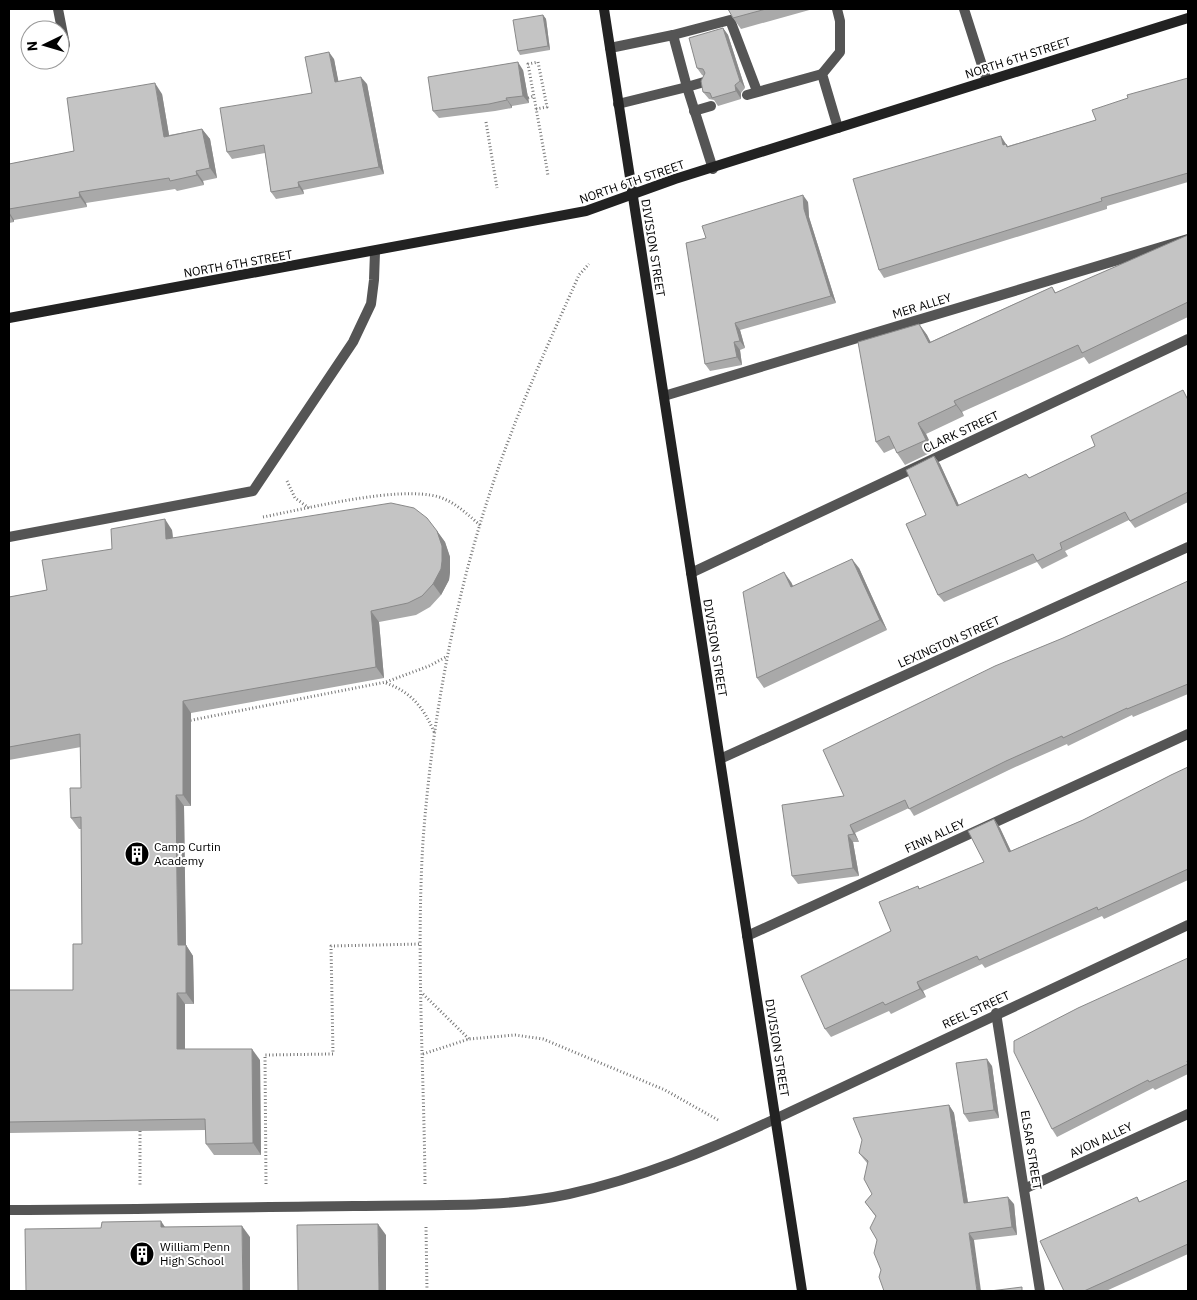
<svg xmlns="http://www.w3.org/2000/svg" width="1197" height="1300" viewBox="0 0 1197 1300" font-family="'IBM Plex Sans',sans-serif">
<rect width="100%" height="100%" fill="#fff"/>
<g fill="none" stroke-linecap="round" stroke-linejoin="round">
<!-- path -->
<g stroke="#777" stroke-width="3" stroke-dasharray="1 2.5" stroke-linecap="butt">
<path d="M528,98L534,96"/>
<path d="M536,109L547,107L538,62L528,64L546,163L548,176"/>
<path d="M486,122L497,188"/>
<path d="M287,481L295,498L309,508"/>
<path d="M263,517C305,509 399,485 439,497C455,502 467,514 480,525"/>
<path d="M386,683C411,692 424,708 434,732"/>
<path d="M187,721L386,682L429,666L446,657"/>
<path d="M423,994L469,1039"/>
<path d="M423,1054L469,1039L515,1035L543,1039L665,1090L718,1120"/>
<path d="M140,1131V1186"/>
<path d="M266,1184L265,1055L333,1054L331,946L421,944"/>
<path d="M425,1184C424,1071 416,954 423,841C433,705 460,567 509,439C530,383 555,329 579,275L589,264"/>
<path d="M426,1227L427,1291"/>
</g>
<!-- lane -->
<g stroke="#555" stroke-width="10">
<path d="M58,9L65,45"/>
<path d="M837,9L840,21V52L822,74L838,128"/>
<path d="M964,9L987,81"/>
<path d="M673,35L730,20L757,91"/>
<path d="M610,48L673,35L687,87L618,104"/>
<path d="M704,82L687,87L713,169"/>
<path d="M747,95L822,74"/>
<path d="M694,111L711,106"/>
<path d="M664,396L1188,239"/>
<path d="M9,537L253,491L353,342L371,304L374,280L375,252"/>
<path d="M747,936L1188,734"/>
<path d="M1024,1189L1188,1114"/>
<path d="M9,1210C124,1210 239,1207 354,1206C425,1204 500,1209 569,1194C641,1178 709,1150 775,1119"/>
</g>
<!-- street -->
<g stroke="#555" stroke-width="10">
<path d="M691,573L1188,339"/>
<path d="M720,759L1188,547"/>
<path d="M996,1013L1040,1291"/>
<path d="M775,1119L1188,925"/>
</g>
<!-- secondary -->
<g stroke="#222" stroke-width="10">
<path d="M604,9L802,1291"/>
<path d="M9,318L586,211L675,179L1188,18"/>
</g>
</g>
<!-- wall -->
<g fill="#a9a9a9">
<path d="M728,9H813L741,29L733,18Z"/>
<path d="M543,15L546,19L550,50L520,55L518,51Z"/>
<path d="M723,28L728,35L745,88L741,93V99L718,106L714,100L709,99L703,92L704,76L702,75L697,68Z"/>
<path d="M334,59L338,81L367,84L384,174L303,190L304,194L276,199L271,192L265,153L232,159L227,152L312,93Z"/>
<path d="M523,70L529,103L512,106V108L495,111L439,118L433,111Z"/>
<path d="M1188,78V182L1107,206V209L884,278L879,270L1006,144L1008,146L1096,120Z"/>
<path d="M162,94L169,135L202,129L210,139L217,178L203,181L204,185L177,191L175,189L86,203L87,207L14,220V222L9,223V164L74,151Z"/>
<path d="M808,202L809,217L836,303L740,330L745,348L740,350L742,365L710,371L705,364L706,238Z"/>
<path d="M1188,235V317L1089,364L1084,357L962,412L964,416L926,434L934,451L905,465L897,453L895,448L884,453L876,442L919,324L927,335L930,342L1052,287L1056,293Z"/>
<path d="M1188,397V502L1135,528L1129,520L1065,551L1068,556L1042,569L1037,562L944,602L938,595L926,515L934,456L940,464L959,506L1026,474L1029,478L1095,446Z"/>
<path d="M172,530L173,538L437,531L445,542L450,557V572L449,580L441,595L430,607L416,615L379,622L384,678L191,713V806H184L185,896L186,945L193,956L194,1004H185V1049L260,1060L261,1155H214L206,1144L205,1130L9,1133V990H73L82,944L81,829H79L71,818L81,788V747L9,760V597L47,590L112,549Z"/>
<path d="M859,568L887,630L764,688L757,678L791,582L793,586Z"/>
<path d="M1188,581V694L1133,717L1132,715L1068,746L1067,744L1011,769L914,816L909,808L855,833L859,842H853L859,876L798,884L792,876L844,796L1063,638Z"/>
<path d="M1188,767V880L1104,919L1102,916L985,968L982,964L923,991L926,997L891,1014L889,1011L831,1037L825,1029L891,931L918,886L920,889L984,862L994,819L1000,828L1011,851L1083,820Z"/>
<path d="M1188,958V1074L1155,1090L1153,1088L1057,1137L1052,1129Z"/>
<path d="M992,1066L999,1118L969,1122L964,1114Z"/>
<path d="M949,1105L954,1113L968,1202L1014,1204L1017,1235L974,1240L881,1270L877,1240L876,1217L865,1202L872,1194L867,1163L859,1153Z"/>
<path d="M1188,1180V1254L1106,1291H1064L1137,1197L1140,1202Z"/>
</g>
<!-- shaded-wall -->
<g fill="#898989">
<path d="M543,15L546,19L550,50L548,46Z"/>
<path d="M723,28L728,35L745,88L740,81Z"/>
<path d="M329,52L334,59L340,89L335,82Z"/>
<path d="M518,62L523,70L529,103L523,96Z"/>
<path d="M361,77L367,84L384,174L379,167Z"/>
<path d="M155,83L162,94L171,147L164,137Z"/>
<path d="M735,85L741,93V99L736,91Z"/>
<path d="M506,98L512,106V108L507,100Z"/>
<path d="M202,129L210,139L217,178L210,168Z"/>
<path d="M1001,136L1011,152L1003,145Z"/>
<path d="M196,171L203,181L204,185L197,175Z"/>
<path d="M298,182L303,190L304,194L299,187Z"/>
<path d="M79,192L86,203L87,207L80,197Z"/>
<path d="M803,195L808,202L809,217L836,303L831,296L804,209Z"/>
<path d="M9,212L14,220V222L9,214Z"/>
<path d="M735,323L740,330L745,348L740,341Z"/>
<path d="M919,324L927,335L937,354L929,343Z"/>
<path d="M734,342L740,350L742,365L737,357Z"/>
<path d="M954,401L962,412L964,416L956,405Z"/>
<path d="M918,423L926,434L934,451L926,440Z"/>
<path d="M934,456L940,464L963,514L957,506Z"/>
<path d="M165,519L172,530L174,551L166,539Z"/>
<path d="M437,531L445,542L450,557V572L449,580L441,595L433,584Z"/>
<path d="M852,559L859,568L887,630L880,620Z"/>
<path d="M784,572L791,582L798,597L791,587Z"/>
<path d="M371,611L379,622L384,678L376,667Z"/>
<path d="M183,701L191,713V806L183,795Z"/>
<path d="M176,795L184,806L186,945L193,956L194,1004L186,993L178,945Z"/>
<path d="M994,819L1000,828L1015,860L1009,852Z"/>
<path d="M850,825L855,833L859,842L854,834Z"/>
<path d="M848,835L853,842L859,876L853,868Z"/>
<path d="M917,982L923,991L926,997L920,989Z"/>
<path d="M177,993L185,1004V1061L177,1049Z"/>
<path d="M252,1049L260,1060L261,1155L253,1143Z"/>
<path d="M987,1059L992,1066L999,1118L994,1110Z"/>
<path d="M949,1105L954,1113L969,1210L964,1203Z"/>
<path d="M1008,1197L1014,1204L1017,1235L1012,1227Z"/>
<path d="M161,1221L169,1233L161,1227Z"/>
<path d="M378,1224L386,1235V1291H379Z"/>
<path d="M242,1226L250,1237V1291H243Z"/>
<path d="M969,1233L974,1240L981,1291H977Z"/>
</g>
<!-- building -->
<g fill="#c4c4c4" stroke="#898989">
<path d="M728,9H766L733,18Z"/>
<path d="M543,15L548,46L518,51L513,20Z"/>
<path d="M723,28L740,81L735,85L736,91L712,98L710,93L703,92L701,81L705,73L703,69L697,68L689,38Z"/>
<path d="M329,52L335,82L361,77L379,167L298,182L299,187L271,192L264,145L227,152L220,108L312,93L305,57Z"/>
<path d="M518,62L523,96L506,98L507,100L489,104L433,111L428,77Z"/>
<path d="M1188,78V173L1101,198L1102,201L879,270L853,179L1001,136L1003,145L1006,144L1007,147L1096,120L1092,110L1128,98L1127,95Z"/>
<path d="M155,83L164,137L202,129L210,168L196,171L197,175L170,181L169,178L79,192L80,197L9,209V164L74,151L67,98Z"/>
<path d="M803,195L804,209L831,296L735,323L740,341L734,342L737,357L705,364L686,243L706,238L702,226Z"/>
<path d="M1188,235V302L1082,353L1078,345L954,401L956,405L918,423L926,440L897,453L889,436L876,442L858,342L919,324L929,343L1052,287L1055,293Z"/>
<path d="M1183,390L1188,400V492L1130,521L1125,512L1060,543L1062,549L1037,561L1033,554L938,595L906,524L926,515L906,470L934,456L957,506L1026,474L1029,478L1095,446L1091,436Z"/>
<path d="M391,503L414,508L427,518L437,531L442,546V561L441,569L433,584L422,596L408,603L371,611L376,667L183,701V795H176L177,885L178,945H186V993H177V1049H252L253,1143L206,1144L205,1119L9,1122V990H73V944H82L81,817L71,818L70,788H81L80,734L9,747V597L47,590L42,560L112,549L111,529L165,519L166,539Z"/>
<path d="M852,559L880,620L757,678L743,592L784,572L791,587Z"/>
<path d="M1188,581V684L1127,709V708L1063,738L1062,736L1006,761L909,809L905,800L850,825L854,834L848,835L853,868L792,876L782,805L844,796L823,750L995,666L1063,638Z"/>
<path d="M1188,767V869L1098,910L1097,907L979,960L977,956L917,982L920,989L885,1005L883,1002L825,1029L801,976L891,931L879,902L918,886L919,889L984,862L968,831L994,819L1009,852L1083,820L1171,775Z"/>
<path d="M1188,958V1061H1187L1188,1064L1149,1082L1148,1080L1052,1129L1014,1052V1041L1078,1008Z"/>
<path d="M987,1059L994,1110L964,1114L956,1063Z"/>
<path d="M949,1105L964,1203L1008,1197L1012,1227L969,1233L977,1291H884L879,1277L881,1270L874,1253L877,1240L870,1228L876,1216L865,1202L872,1194L864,1179L868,1161L859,1153L862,1140L853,1118Z"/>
<path d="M1188,1180V1245V1244L1084,1291H1064L1040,1241L1137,1197L1139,1202Z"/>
<path d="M161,1221V1227L242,1226L243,1291H26L25,1229L101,1228L102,1222Z"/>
<path d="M378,1224L379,1291H298L297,1225Z"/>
<path d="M1022,1287V1291H990Z"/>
</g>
<!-- icons -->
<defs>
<symbol id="building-disc" viewBox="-11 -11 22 22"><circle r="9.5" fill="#000" stroke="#fff"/><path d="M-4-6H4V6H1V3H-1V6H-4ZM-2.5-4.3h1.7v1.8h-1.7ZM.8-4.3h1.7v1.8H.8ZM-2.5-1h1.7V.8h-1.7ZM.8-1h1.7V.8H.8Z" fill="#fff"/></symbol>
</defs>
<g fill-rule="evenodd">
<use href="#building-disc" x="123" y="840" width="28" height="28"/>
<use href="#building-disc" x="128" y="1240" width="28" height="28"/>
</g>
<g text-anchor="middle" stroke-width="4" stroke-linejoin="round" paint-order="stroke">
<!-- street labels -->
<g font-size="12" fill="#000" stroke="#fff">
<text transform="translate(1018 58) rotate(-18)" y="4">NORTH 6TH STREET</text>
<text transform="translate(632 182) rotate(-19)" y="4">NORTH 6TH STREET</text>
<text transform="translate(653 248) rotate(81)" y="4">DIVISION STREET</text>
<text transform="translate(238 264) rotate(-10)" y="4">NORTH 6TH STREET</text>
<text transform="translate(922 306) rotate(-17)" y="4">MER ALLEY</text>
<text transform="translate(961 432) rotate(-25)" y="4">CLARK STREET</text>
<text transform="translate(949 642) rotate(-24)" y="4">LEXINGTON STREET</text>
<text transform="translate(715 648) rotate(81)" y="4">DIVISION STREET</text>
<text transform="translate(935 836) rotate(-25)" y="4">FINN ALLEY</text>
<text transform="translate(976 1010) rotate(-25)" y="4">REEL STREET</text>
<text transform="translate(777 1048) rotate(81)" y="4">DIVISION STREET</text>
<text transform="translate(1101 1140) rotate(-25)" y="4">AVON ALLEY</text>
<text transform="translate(1031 1150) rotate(81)" y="4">ELSAR STREET</text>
</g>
<!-- poi labels -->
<g font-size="12" fill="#000" stroke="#fff" text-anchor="start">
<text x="154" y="851">Camp Curtin<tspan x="154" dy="14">Academy</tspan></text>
<text x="160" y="1251">William Penn<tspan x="160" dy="14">High School</tspan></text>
</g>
</g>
<!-- border -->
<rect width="1197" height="1300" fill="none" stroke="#000000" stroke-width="20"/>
<!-- north arrow -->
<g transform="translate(45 45) rotate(265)"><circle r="24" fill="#ffffff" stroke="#999999"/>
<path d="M0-4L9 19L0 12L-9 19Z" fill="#000000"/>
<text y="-8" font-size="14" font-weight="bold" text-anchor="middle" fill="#000000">N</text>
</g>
</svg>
